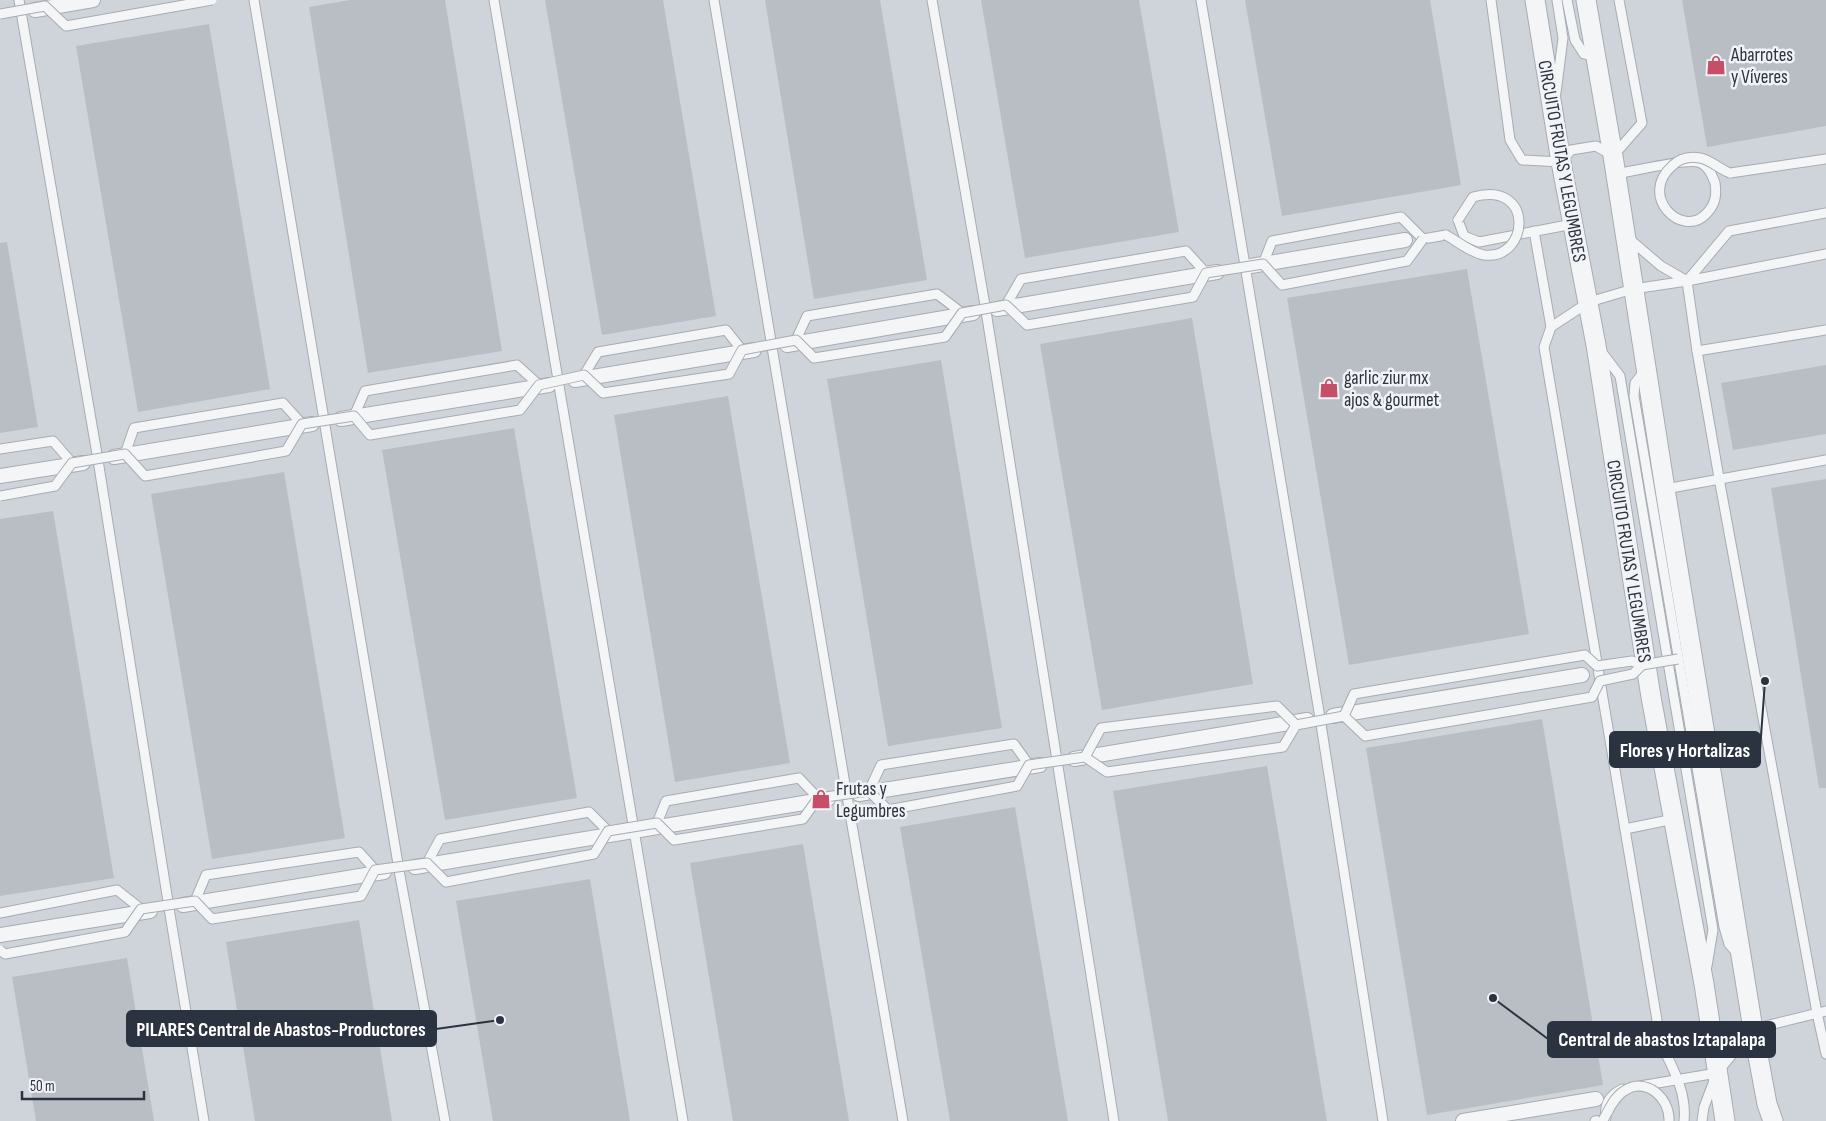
<svg xmlns="http://www.w3.org/2000/svg" width="1826" height="1121" viewBox="0 0 1826 1121" font-family="'Sofia Sans Condensed',sans-serif">
<rect width="100%" height="100%" fill="#e1e5e9"/>
<!-- built -->
<rect fill="#cfd4db" x="0" y="0" width="1826" height="1121"/>
<!-- building -->
<g fill="#b9bec5">
<path d="M350,0H445L502,351L368,373L309,7Z"/>
<path d="M545,0H663L716,316L602,335Z"/>
<path d="M765,0H880L927,280L814,299Z"/>
<path d="M981,0H1139L1179,232L1025,258Z"/>
<path d="M1245,0H1430L1461,185L1282,216Z"/>
<path d="M1682,0H1826V126L1707,147Z"/>
<path d="M209,24L270,389L138,412L76,46Z"/>
<path d="M7,242L38,427L0,433V243Z"/>
<path d="M1467,269L1529,634L1349,665L1287,298Z"/>
<path d="M1192,318L1253,684L1102,710L1040,344Z"/>
<path d="M941,360L1002,728L888,746L827,379Z"/>
<path d="M1826,365V434L1733,450L1721,383Z"/>
<path d="M728,396L790,763L675,782L614,415Z"/>
<path d="M514,428L577,798L445,820L382,450Z"/>
<path d="M284,472L345,838L212,859L151,494Z"/>
<path d="M1826,479V788H1819L1771,488Z"/>
<path d="M53,511L114,878L0,896V519Z"/>
<path d="M1542,719L1603,1085L1427,1115L1366,748Z"/>
<path d="M1267,766L1327,1121H1168L1113,791Z"/>
<path d="M1015,807L1068,1121H950L900,827Z"/>
<path d="M803,844L849,1121H733L690,863Z"/>
<path d="M590,879L630,1121H493L456,901Z"/>
<path d="M359,920L392,1121H255L226,942Z"/>
<path d="M127,958L154,1121H36L12,977Z"/>
</g>
<g fill="none" stroke-linecap="round" stroke-linejoin="round">
<defs>
<g id="service">
<path d="M19,0L98,460L169,908L204,1121"/>
<path d="M254,0L399,870L445,1121"/>
<path d="M494,0L683,1121"/>
<path d="M714,0L847,796L903,1121"/>
<path d="M932,0L986,311L1114,1121"/>
<path d="M1201,0L1320,718L1383,1121"/>
<path d="M1491,0L1510,140L1522,160L1561,162L1571,150L1596,146L1613,156L1642,123L1619,0"/>
<path d="M1567,0L1575,40L1584,54L1596,57"/>
<path d="M1556,93L1563,38L1557,0"/>
<path d="M1730,173L1826,159"/>
<path d="M1616,174C1633,171 1684,159 1698,162C1708,165 1712,175 1715,183"/>
<path d="M1826,213L1729,231L1687,281L1697,351L1719,478L1817,1013L1826,1054"/>
<path d="M1458,220L1464,236L1479,242L1573,224"/>
<path d="M1534,231L1551,327"/>
<path d="M1627,237L1661,266L1687,281"/>
<path d="M1263,264L1272,241L1401,217L1423,239L1446,235"/>
<path d="M1006,305L1021,279L1186,251L1206,273"/>
<path d="M796,340L807,316L937,294L962,313"/>
<path d="M1601,351L1620,376L1713,930L1707,966"/>
<path d="M1697,351L1826,330"/>
<path d="M1645,370L1635,383L1634,396L1724,927L1729,944L1736,952"/>
<path d="M584,375L598,352L726,330L742,350"/>
<path d="M354,416L365,391L517,365L539,385"/>
<path d="M0,449L53,441L72,463"/>
<path d="M125,454L134,428L283,403L302,424"/>
<path d="M1665,489L1826,460"/>
<path d="M869,791L881,765L1014,744L1029,765"/>
<path d="M657,823L666,801L799,778L818,798"/>
<path d="M1625,829L1674,819"/>
<path d="M427,863L440,839L589,812L608,831"/>
<path d="M195,901L206,875L359,852L375,870"/>
<path d="M0,913L117,890L141,909"/>
<path d="M1640,1086L1717,1073"/>
<path d="M1606,1118C1604,1104 1609,1096 1622,1089"/>
<path d="M1595,1121L1603,1120"/>
<path d="M1684,1121C1687,1093 1673,1068 1661,1044L1544,347L1551,327L1589,302L1633,289L1687,281L1826,254"/>
<path d="M1702,1121L1704,1107L1717,1073L1753,1029L1826,1011"/>
</g>
<g id="pedestrian">
<path d="M35,10L93,0"/>
<path d="M1251,266L1405,240"/>
<path d="M997,309L1217,272"/>
<path d="M787,345L973,313"/>
<path d="M575,380L754,350"/>
<path d="M341,419L549,385"/>
<path d="M114,457L312,424"/>
<path d="M0,476L83,463"/>
<path d="M1333,716L1582,675"/>
<path d="M1074,759L1307,720"/>
<path d="M859,794L1040,765"/>
<path d="M415,867L828,799"/>
<path d="M183,905L384,872"/>
<path d="M0,935L150,911"/>
<path d="M1463,1121L1596,1099"/>
</g>
<g id="minor">
<path d="M1535,0L1561,162L1596,345L1651,697L1704,984L1725,1121"/>
<path d="M1586,0L1613,156L1665,489L1753,1029L1767,1104L1773,1121"/>
</g>
</defs>
<!-- service casing -->
<use href="#service" stroke="#a7acb3" stroke-width="11"/>
<!-- pedestrian casing -->
<use href="#pedestrian" stroke="#a7acb3" stroke-width="16"/>
<!-- minor casing -->
<use href="#minor" stroke="#a7acb3" stroke-width="21"/>
<!-- service -->
<use href="#service" stroke="#f4f5f7" stroke-width="9"/>
<!-- pedestrian -->
<use href="#pedestrian" stroke="#f4f5f7" stroke-width="14"/>
<!-- minor -->
<use href="#minor" stroke="#f4f5f7" stroke-width="19"/>
<defs>
<g id="service-bridge">
<path d="M0,14L45,6L66,26L212,0"/>
<path d="M1715,183C1717,196 1715,205 1706,214C1682,239 1638,196 1672,166C1679,159 1689,156 1700,158C1711,160 1719,169 1730,173"/>
<path d="M1446,235C1457,241 1471,253 1484,255C1529,261 1536,180 1473,197L1458,220"/>
<path d="M0,496L55,486L72,463L125,454L145,476L286,451L302,424L354,416L370,435L520,410L539,385L584,375L603,393L729,374L742,350L796,340L814,358L945,337L962,313L1006,305L1027,325L1193,297L1206,273L1263,264L1282,285L1407,261L1423,239"/>
<path d="M1344,716L1365,736L1592,697L1600,681L1633,674L1642,665L1678,659"/>
<path d="M1344,716L1354,694L1585,655L1597,666L1632,661L1642,665"/>
<path d="M1085,757L1101,728L1277,706L1296,725"/>
<path d="M0,950L5,954L125,932L141,909L195,901L212,919L361,896L375,870L427,863L446,882L594,854L608,831L657,823L674,840L803,819L818,798L869,791L888,810L1017,786L1029,765L1085,757L1107,772L1283,747L1296,725L1344,716"/>
<path d="M1603,1120C1609,1110 1614,1097 1624,1091C1646,1076 1670,1098 1669,1121"/>
</g>
</defs>
<!-- service-bridge casing -->
<use href="#service-bridge" stroke="#a7acb3" stroke-width="11" stroke-linecap="butt"/>
<!-- service-bridge -->
<use href="#service-bridge" stroke="#f4f5f7" stroke-width="9"/>
</g>
<!-- icons -->
<defs>
<symbol id="shop-bare" viewBox="-9 -9 18 18"><path d="M-5-2.5h2.3a2.7 3.5 0 0 1 5.4 0H5L5.5 6h-11ZM-1.5-2.5h3a1.5 2.3 0 0 0-3 0Z" fill="#c64e67" stroke="#f1f3f6" stroke-width="2.5" paint-order="stroke"/></symbol>
</defs>
<g fill-rule="evenodd">
<use href="#shop-bare" x="1702" y="51" width="28" height="28"/>
<use href="#shop-bare" x="1315" y="374" width="28" height="28"/>
<use href="#shop-bare" x="807" y="785" width="28" height="28"/>
</g>
<g text-anchor="middle" stroke-width="5" stroke-linejoin="round" paint-order="stroke">
<!-- poi labels -->
<g font-size="19" fill="#2b3340" stroke="#f1f3f6" text-anchor="start">
<text x="1731" y="61">Abarrotes<tspan x="1731" dy="22">y Víveres</tspan></text>
<text x="1344" y="384">garlic ziur mx<tspan x="1344" dy="22">ajos &amp; gourmet</tspan></text>
<text x="836" y="795">Frutas y<tspan x="836" dy="22">Legumbres</tspan></text>
</g>
<!-- street labels -->
<g font-size="19" fill="#2b3340" stroke="#f1f3f6">
<text transform="translate(1563 161) rotate(80)" y="7">CIRCUITO FRUTAS Y LEGUMBRES</text>
<text transform="translate(1630 561) rotate(81)" y="7">CIRCUITO FRUTAS Y LEGUMBRES</text>
</g>
</g>
<!-- callouts -->
<path fill="none" stroke="#2b3340" stroke-width="2" d="M1765 681L1760 750M500 1020L436 1029M1493 998L1548 1039"/>
<g fill="#2b3340" stroke="#f1f3f6" stroke-width="2">
<circle cx="1765" cy="681" r="5"/>
<circle cx="500" cy="1020" r="5"/>
<circle cx="1493" cy="998" r="5"/>
</g>
<g fill="#2b3340" stroke="#2b3340" stroke-width="2">
<rect x="1610" y="732" width="150" height="35" rx="5"/>
<rect x="127" y="1011" width="309" height="35" rx="5"/>
<rect x="1548" y="1022" width="227" height="35" rx="5"/>
</g>
<g font-size="20" text-anchor="middle" font-weight="bold" fill="#fff">
<text x="1685" y="757">Flores y Hortalizas</text>
<text x="281" y="1036">PILARES Central de Abastos-Productores</text>
<text x="1662" y="1046">Central de abastos Iztapalapa</text>
</g>
<!-- scale -->
<path d="M22 1091v8h122v-8" fill="none" stroke="#2b3340" stroke-width="2.5"/>
<text x="30" y="1091" font-size="15" fill="#2b3340" stroke="#f1f3f6" stroke-width="4" paint-order="stroke">50 m</text>
</svg>
